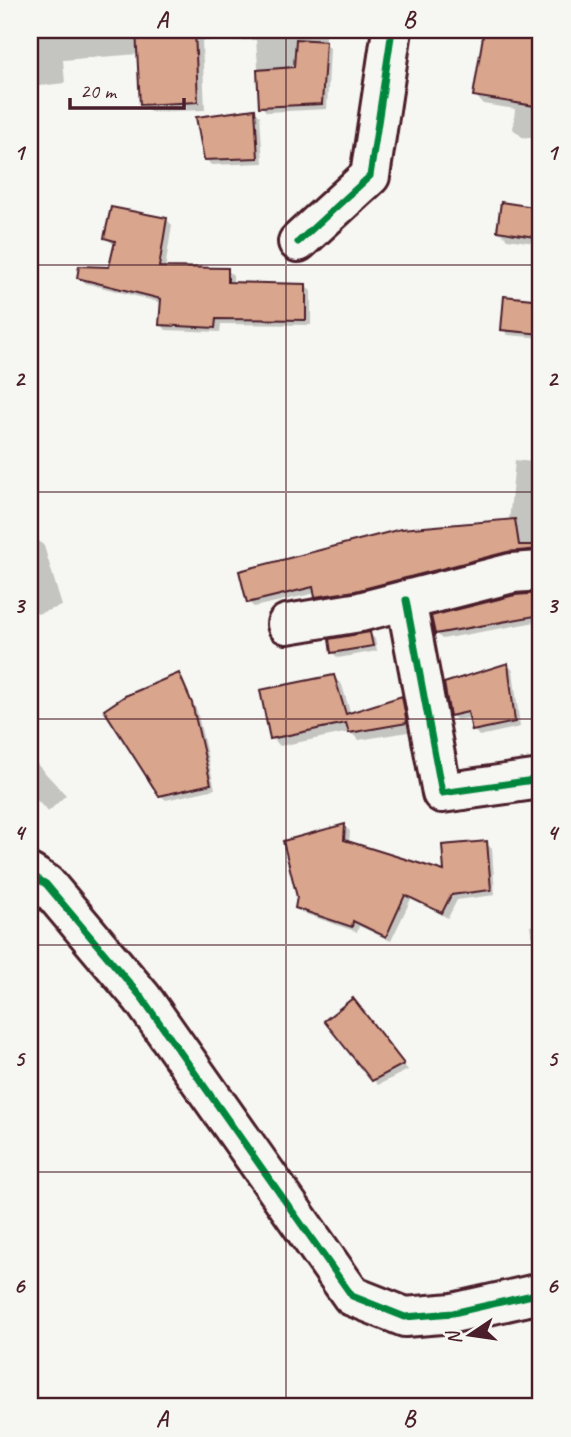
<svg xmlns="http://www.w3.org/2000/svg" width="571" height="1437" viewBox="0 0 571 1437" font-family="Caveat,sans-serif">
<rect width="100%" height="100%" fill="#f6f6f2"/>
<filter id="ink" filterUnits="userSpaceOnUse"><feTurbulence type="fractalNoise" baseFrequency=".0143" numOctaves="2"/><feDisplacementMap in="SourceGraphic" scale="14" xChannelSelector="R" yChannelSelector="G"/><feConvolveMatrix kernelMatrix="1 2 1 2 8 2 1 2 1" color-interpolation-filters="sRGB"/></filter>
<g filter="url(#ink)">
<!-- shadow -->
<g fill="#0003">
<path d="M30,30H327L325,43L330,48L327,109L267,112L261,106L256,40L202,41L205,110L150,112L142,104L139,54L63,60L65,83L30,87Z"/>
<path d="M486,30H541V139L522,137L513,129L515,109L483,104L475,95Z"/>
<path d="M254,110L260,116L263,163L211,165L206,159Z"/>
<path d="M503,204L541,209V244L507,239L499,231Z"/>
<path d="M167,220L172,225L165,269L227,270L233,275V284L305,286L311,291V325L221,324L220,332L166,330L161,324L162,303L85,283L79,277L110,269L144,252L112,243L106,238Z"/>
<path d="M506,298L541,301V338L508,335L503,329Z"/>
<path d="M515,460L541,463V554L322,602L316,593L254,607L248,602L509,522Z"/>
<path d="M39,541L44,546L62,606L37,614L30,604V543Z"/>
<path d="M541,592V621L442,639L436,633L516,596Z"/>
<path d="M370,634L375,639L377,651L338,658L333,653Z"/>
<path d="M507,665L513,670L520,727L479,736L474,730L471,718L457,720L451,715Z"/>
<path d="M179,675L197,711L215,789L166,800L160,795Z"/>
<path d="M333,676L342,685L351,715L401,698L410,707L414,731L359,740L350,732L280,746L272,738Z"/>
<path d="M30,757L66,795L48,812L30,793Z"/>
<path d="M344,826L350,831L349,844L446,873L486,843L492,849L495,895L457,900L448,918L411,899L391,941L359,926L357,932L303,913L297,908Z"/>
<path d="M541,924V958H540L535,953L530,926Z"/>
<path d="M358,1006L408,1070L378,1085L373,1079Z"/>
</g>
<!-- building -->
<g fill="#d9a58d" stroke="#4a1f2b" stroke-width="2">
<path d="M136,30H195L198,102L140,105Z"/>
<path d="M484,30H541V107L473,96Z"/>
<path d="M296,39L326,41L322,104L259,107L257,70L294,67Z"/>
<path d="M255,109L258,158L204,160L196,117Z"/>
<path d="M501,202L541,208V238L497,231Z"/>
<path d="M111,207L167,218L159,267L228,268V282L306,284V320L216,319L215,328L159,325L161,299L77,278L79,266L109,267L115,241L104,238Z"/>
<path d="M504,296L541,300V334L501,330Z"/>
<path d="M515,519L519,545H540V549L507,552L355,591L315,597L313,587L247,603L239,571L401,529Z"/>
<path d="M541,593V615L435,634L431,616L515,595Z"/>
<path d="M370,632L373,646L331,653L329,639Z"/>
<path d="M508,663L515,722L472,731L468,712L450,716L444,683Z"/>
<path d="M179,673L192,703L211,784L159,796L104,710L125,696Z"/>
<path d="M334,675L346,714L402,696L407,723L349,733L346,723L270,739L260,690Z"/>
<path d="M345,824L344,840L444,871L442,845L487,841L491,890L451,895L442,913L405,895L386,937L353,921L352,927L295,908L297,897L283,841Z"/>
<path d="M353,998L404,1064L372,1081L324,1021Z"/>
</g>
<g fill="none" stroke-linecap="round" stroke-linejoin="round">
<defs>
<g id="minor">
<path d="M298,242L370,176L392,30"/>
<path d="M406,600L442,793L541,779"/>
<path d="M287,624L360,612L512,573L541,571"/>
<path d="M30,874L46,884L142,998L352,1296L405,1317L453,1313L541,1293"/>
</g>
</defs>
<!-- minor casing -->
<use href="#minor" stroke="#4a1f2b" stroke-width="44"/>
<!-- minor -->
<use href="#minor" stroke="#f6f6f2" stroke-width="38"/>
<defs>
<g id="cycleway">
<path d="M298,242L370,176L392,30"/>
<path d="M406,600L442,793L541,779"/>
<path d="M30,874L46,884L142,998L352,1296L405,1317L453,1313L541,1293"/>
</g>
</defs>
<!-- cycleway casing -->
<use href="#cycleway" stroke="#f6f6f2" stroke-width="11"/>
<!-- cycleway -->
<use href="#cycleway" stroke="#00873e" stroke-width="7"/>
</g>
</g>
<!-- grid -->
<path fill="none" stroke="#4a1f2b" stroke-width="2" stroke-opacity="0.55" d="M286,30V1407M30,265H541M30,492H541M30,719H541M30,945H541M30,1172H541"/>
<!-- margin -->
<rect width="571" height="1437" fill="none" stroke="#f6f6f2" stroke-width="77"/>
<!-- north arrow -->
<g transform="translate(470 1335) rotate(257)" stroke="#f6f6f2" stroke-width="5" paint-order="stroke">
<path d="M0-5L12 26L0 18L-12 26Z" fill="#4a1f2b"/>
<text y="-10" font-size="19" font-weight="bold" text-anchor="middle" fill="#4a1f2b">N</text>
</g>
<!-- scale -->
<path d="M70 98v10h114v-10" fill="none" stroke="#4a1f2b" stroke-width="3.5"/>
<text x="80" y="98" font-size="21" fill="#4a1f2b" stroke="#f6f6f2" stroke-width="5" paint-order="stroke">20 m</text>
<rect x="38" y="38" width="494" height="1360" fill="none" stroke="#4a1f2b" stroke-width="2.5"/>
<g font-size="23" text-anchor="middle" font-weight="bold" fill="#4a1f2b">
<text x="162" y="27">A</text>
<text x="409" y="27">B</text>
<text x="19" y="160">1</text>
<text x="552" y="160">1</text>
<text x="19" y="386">2</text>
<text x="552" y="386">2</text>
<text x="19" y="613">3</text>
<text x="552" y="613">3</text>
<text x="19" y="840">4</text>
<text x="552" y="840">4</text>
<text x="19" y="1066">5</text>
<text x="552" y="1066">5</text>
<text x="19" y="1293">6</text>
<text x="552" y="1293">6</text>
<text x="162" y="1426">A</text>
<text x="409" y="1426">B</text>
</g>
</svg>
